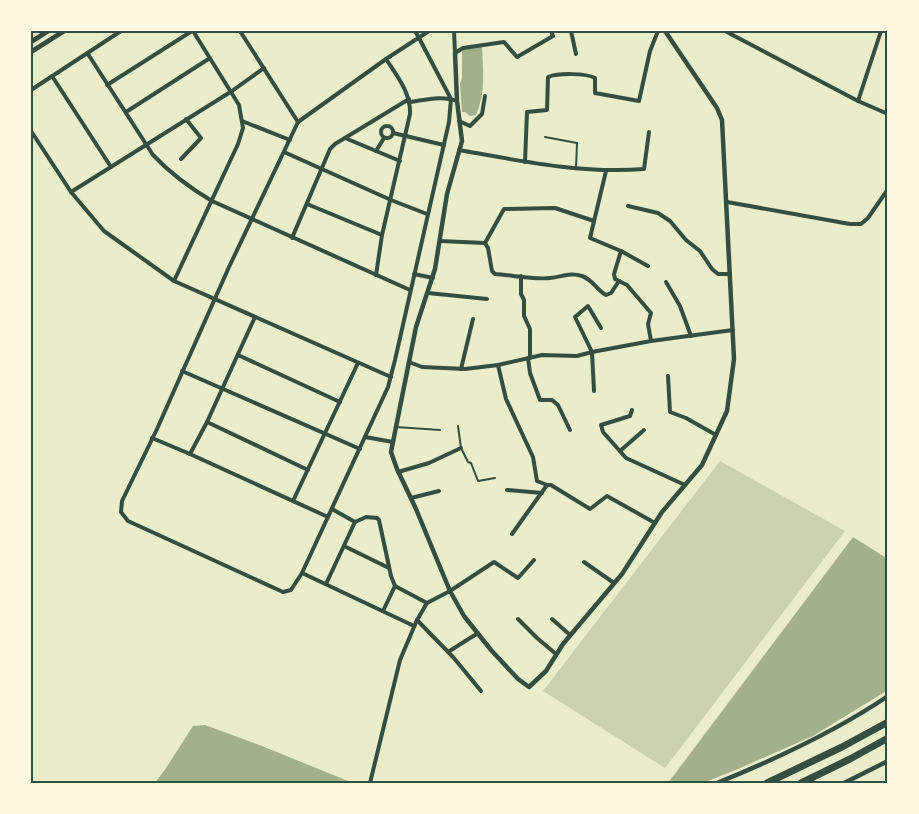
<svg xmlns="http://www.w3.org/2000/svg" width="919" height="814" viewBox="0 0 919 814" font-family="Overpass,sans-serif">
<rect width="100%" height="100%" fill="#e9edc9"/>
<!-- green -->
<path fill="#cad2ad" d="M720,461L845,531L665,768L543,691Z"/>
<!-- water -->
<g fill="#a3b18a">
<path d="M482,47C483,70 486,93 476,115L470,116L465,112H462L460,84L462,78V52L464,49Z"/>
<path d="M853,537L888,559V690L813,736L738,769L703,783H668Z"/>
<path d="M205,725L262,746L353,783H155L166,768L193,726Z"/>
</g>
<g fill="none" stroke-linecap="round" stroke-linejoin="round">
<!-- service -->
<g stroke="#344e41" stroke-width="2">
<path d="M545,137L577,143L576,168"/>
<path d="M458,426L461,448L468,462L471,463L478,481L495,478"/>
<path d="M396,427L440,430"/>
</g>
<!-- minor -->
<g stroke="#344e41" stroke-width="4">
<path d="M240,31L298,122"/>
<path d="M415,31L419,38L451,99L449,122L395,360L388,387L302,573L291,590L283,592L128,521L121,512L122,501L157,429L229,267L298,122L386,59L429,31"/>
<path d="M454,31L455,53L463,48L504,42L517,57L553,36L551,31"/>
<path d="M571,31L576,54"/>
<path d="M725,31L858,101L888,114"/>
<path d="M88,54L153,155C171,174 190,188 212,201L410,290"/>
<path d="M52,76L111,167"/>
<path d="M107,85L192,31"/>
<path d="M31,90L121,31"/>
<path d="M858,101L881,31"/>
<path d="M410,102C425,100 442,95 457,101"/>
<path d="M126,112L210,58"/>
<path d="M242,121L290,140"/>
<path d="M459,121L470,126L482,114L485,96"/>
<circle cx="387" cy="132" r="6"/>
<path d="M31,131L71,192L104,231L174,281L391,377"/>
<path d="M393,133L444,145"/>
<path d="M345,138L400,161"/>
<path d="M459,150C521,161 582,174 644,169L649,132"/>
<path d="M376,151L384,138"/>
<path d="M284,152L391,200L427,214"/>
<path d="M181,159L201,138L186,119"/>
<path d="M525,162L527,112L547,110L548,77C558,73 586,73 595,78V93L639,101L650,51L658,31"/>
<path d="M606,171L590,238L621,251"/>
<path d="M71,192L232,91L264,68"/>
<path d="M727,202L850,224H861L868,218L888,189"/>
<path d="M307,204L382,235"/>
<path d="M628,206L658,213L670,221L686,240L700,251L712,269L718,274H730"/>
<path d="M292,238L330,149L335,144L409,99"/>
<path d="M440,241L485,243L488,248L492,271L495,274C511,275 535,280 550,278C562,277 570,272 582,276C593,280 597,290 606,295L611,293L619,281"/>
<path d="M485,243L504,209L555,208L594,221"/>
<path d="M648,266L621,251L614,274L615,279L627,285L651,313L648,324L651,341"/>
<path d="M414,274L433,278"/>
<path d="M376,275L382,235L410,114C411,93 397,76 386,59"/>
<path d="M521,276V294L524,300V316L530,329V358"/>
<path d="M174,281L238,144L243,128L239,105L193,31"/>
<path d="M666,282L680,306L691,336"/>
<path d="M428,293L487,299"/>
<path d="M238,355L340,402"/>
<path d="M528,358L530,373L540,400H552L558,405L570,430"/>
<path d="M409,362L422,367L465,369L498,365L542,355L577,356L592,352L651,341L733,330"/>
<path d="M498,365L506,399L533,457L537,481L547,485H551L590,509L607,496L655,523"/>
<path d="M461,369L473,319"/>
<path d="M182,371L360,449"/>
<path d="M668,376L670,412L686,418L716,435"/>
<path d="M594,391L592,352L575,317L588,306L601,328"/>
<path d="M632,410L630,416L601,425L603,432L626,458L685,485"/>
<path d="M207,422L308,470"/>
<path d="M365,437L393,442"/>
<path d="M152,438L190,454L328,517"/>
<path d="M620,451L644,430"/>
<path d="M190,454L207,422L255,317"/>
<path d="M398,472L429,463L461,448"/>
<path d="M507,490L542,493"/>
<path d="M411,498L439,491"/>
<path d="M293,501L358,363"/>
<path d="M332,509L355,522"/>
<path d="M512,534L547,485"/>
<path d="M344,546L389,568"/>
<path d="M584,562L614,583"/>
<path d="M302,573L414,626"/>
<path d="M326,584L355,522L366,517L377,518L379,520L391,576L395,586L427,603"/>
<path d="M383,611L395,586"/>
<path d="M518,619L537,638L556,654"/>
<path d="M552,619L570,635"/>
<path d="M417,620L453,657L481,691"/>
<path d="M448,652L478,633"/>
<path d="M370,783L400,660L417,620L427,603L450,591L494,562L518,578L534,560"/>
</g>
<!-- tertiary -->
<g stroke="#344e41" stroke-width="4.5">
<path d="M455,53L457,101L462,141L447,194L435,269L416,327L391,452L397,469L416,509L450,591L464,616L491,650L518,679L529,687L546,671L563,644L622,574L662,512L702,465L727,411L734,359L722,120L717,108L665,31"/>
<path d="M717,783C776,759 835,732 888,696"/>
<path d="M844,783L888,761"/>
</g>
<!-- secondary -->
<g stroke="#344e41" stroke-width="5">
<path d="M31,42L48,31"/>
<path d="M31,52L64,31"/>
</g>
<!-- motorway -->
<g stroke="#344e41" stroke-width="7">
<path d="M767,783L842,747L888,722"/>
<path d="M801,783L850,759L888,738"/>
</g>
</g>
<!-- border -->
<rect width="919" height="814" fill="none" stroke="#fefae0" stroke-width="65"/>
<rect x="32" y="32" width="854" height="750" fill="none" stroke="#344e41" stroke-width="2"/>
</svg>
